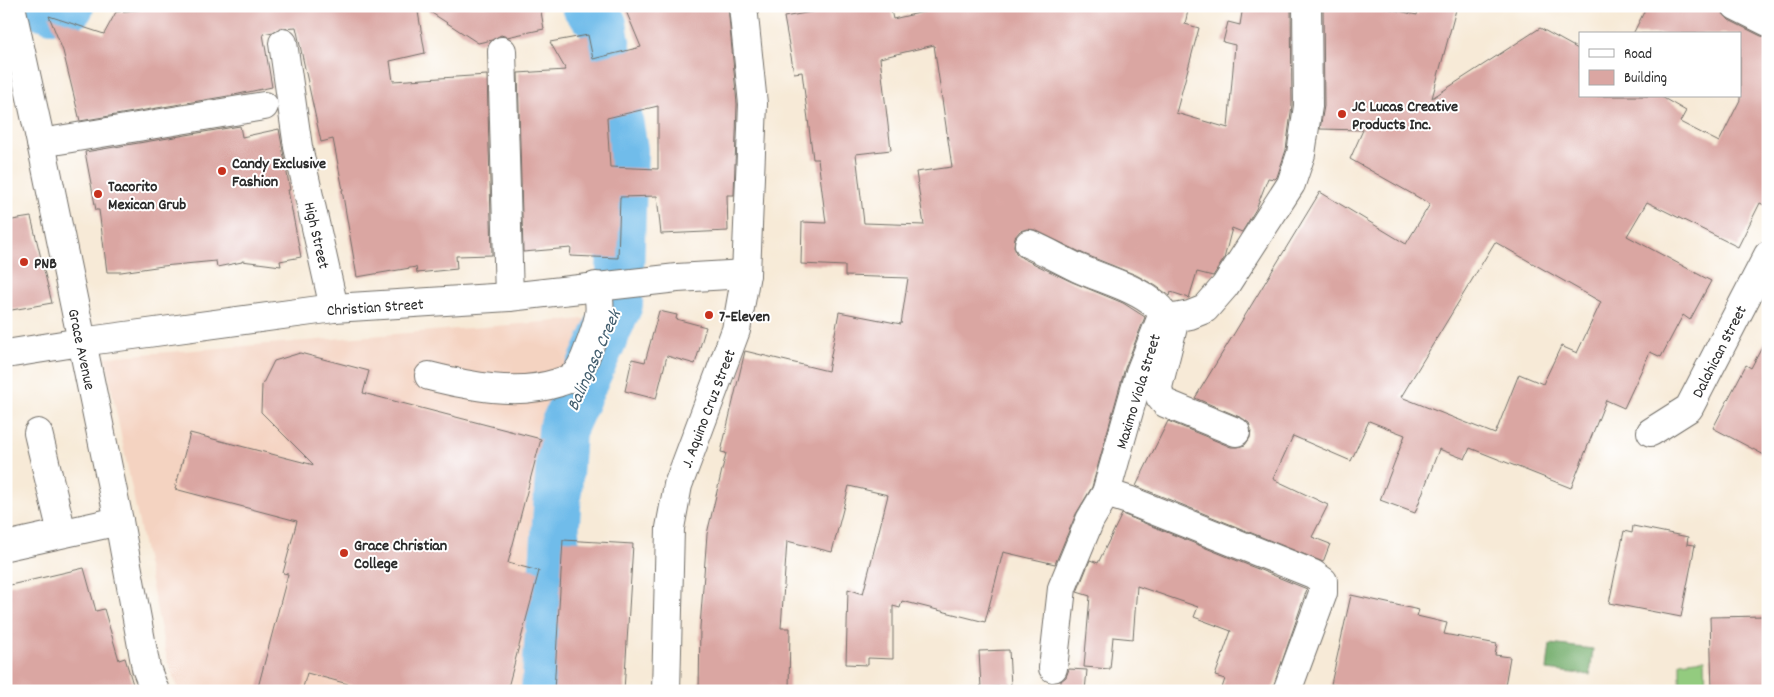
<svg xmlns="http://www.w3.org/2000/svg" width="1774" height="697" viewBox="0 0 1774 697" font-family="Dekko,sans-serif">
<rect width="100%" height="100%" fill="#fff"/>
<filter id="ink" filterUnits="userSpaceOnUse"><feTurbulence type="fractalNoise" baseFrequency=".02" numOctaves="2"/><feDisplacementMap in="SourceGraphic" scale="10" xChannelSelector="R" yChannelSelector="G"/><feConvolveMatrix kernelMatrix="1 2 1 2 8 2 1 2 1" color-interpolation-filters="sRGB"/></filter>
<filter id="wash" filterUnits="userSpaceOnUse"><feTurbulence type="fractalNoise" baseFrequency=".0096" numOctaves="4" result="noise"/><feDisplacementMap in="SourceGraphic" scale="20" xChannelSelector="R" yChannelSelector="G"/><feGaussianBlur stdDeviation="1.12" result="paint"/><feColorMatrix in="noise" values="0 0 0 0 0 0 0 0 0 0 0 0 0 0 0 0 0 1.4 0 .05"/><feComposite in="paint" operator="in"/></filter>
<g filter="url(#wash)">
<rect width="100%" height="100%" fill="#f7ead7"/>
<!-- built -->
<path fill="#f4d3c1" d="M596,318L549,446L537,691H179L167,660L105,357Z"/>
<!-- green -->
<path fill="#93cb7f" stroke="#5f7b55" d="M1705,659L1706,691H1680V662Z"/>
<!-- forest -->
<path fill="#76af6e" stroke="#506d4c" d="M1550,644L1593,649L1590,675L1547,670Z"/>
<g fill="none" stroke-linecap="round" stroke-linejoin="round">
<!-- river -->
<g stroke="#70bcea" stroke-width="48">
<path d="M43,6L52,9L70,6"/>
<path d="M545,691L562,430L619,304L624,150L603,24L586,6"/>
</g>
</g>
<g id="blocks">
<!-- building -->
<g fill="#daa6a2" fill-rule="evenodd">
<path d="M176,6H417L425,53L390,61L393,81L487,75L492,255L456,256L457,269L417,273L416,267L357,277L342,190H343L333,139L321,142L296,27L280,28L273,32L263,34L272,87L234,95L80,121L63,51L49,16L104,34L116,12Z"/>
<path d="M421,6H540L544,29L507,37L501,35L492,40L478,43Z"/>
<path d="M642,6H728L737,104L734,195H727L728,231L661,234L657,196L620,197L618,258L570,256L571,248L523,252L518,73L566,70L550,42L588,35L593,59L641,47L626,11ZM658,106V169L610,167L607,118Z"/>
<path d="M844,6H890L893,19L950,6H1189L1185,24L1199,28L1176,113L1228,128L1235,45L1223,42L1228,22L1240,25L1243,6H1291L1292,105L1286,150L1277,177L1275,179L1268,178L1256,209L1242,232L1232,228L1224,259L1213,276L1197,272L1189,298L1171,292L1170,296L1156,286L1136,275L1084,254L1035,230L1027,229L1020,231L1015,237L1014,246L1016,253L1022,258L1072,282L1123,303L1145,317L1125,368L1092,487L1076,514L1055,564L1003,552L985,622L902,601L900,608L893,606V659L868,658V665L846,664L848,589L863,594L888,495L849,486L832,552L787,541L781,628H790L789,691H699L700,627L707,534L726,453L721,452L745,351L828,371L839,312L901,324L908,278L845,276V266L801,264L802,222L826,223L818,159H813L802,72L794,73L784,17ZM934,45L952,167L916,172L924,225L864,223L856,154L891,150L880,58Z"/>
<path d="M1323,6H1377L1417,15L1419,6H1457L1432,98L1540,28L1580,50V96H1660L1686,111L1680,122L1719,142L1740,100V34H1633L1647,6H1712L1722,12L1729,20L1761,36L1768,37V207L1760,203L1738,247L1647,202L1627,236L1711,281L1690,320L1683,315L1661,357L1650,352L1624,408L1606,400L1571,488L1470,448L1465,459L1439,449L1415,513L1380,500L1405,435L1369,421L1351,461L1293,436L1273,479L1328,505L1312,537L1330,544L1323,562L1136,486L1168,421L1231,447H1238L1245,445L1250,438L1251,429L1249,423L1242,418L1195,398L1320,192L1406,244L1430,204L1350,159L1363,130L1320,129L1324,106ZM1495,242L1601,302L1577,353L1561,346L1543,384L1519,374L1495,434L1401,397Z"/>
<path d="M240,126L242,137L279,129L290,190H288L301,257L280,261L281,266L242,261V262L217,267L216,261L163,266L121,272H107L99,210H96L85,152Z"/>
<path d="M31,217L52,303L6,311V221Z"/>
<path d="M659,311L677,315L676,319L706,327L695,364L667,356L656,399L625,391L632,359L645,362Z"/>
<path d="M1768,336V457L1713,428L1746,365L1751,368Z"/>
<path d="M300,353L369,371L363,393L541,439L508,563L539,571L507,691H374L307,673L302,691H257L288,574L283,573L297,521L175,489L190,433L314,465L261,412L262,385L274,361Z"/>
<path d="M1122,514L1307,589L1272,691H1221L1225,679L1215,676L1231,631L1194,617L1198,607L1137,586L1133,639L1113,637L1110,669L1084,667L1090,596L1077,592L1090,560L1098,563Z"/>
<path d="M1633,526L1688,537L1687,544L1695,545L1681,617L1609,603L1624,531L1632,533Z"/>
<path d="M563,540L633,544L624,691H554Z"/>
<path d="M84,568L96,611L104,609L119,660L125,658L135,691H6V586Z"/>
<path d="M1351,595L1419,610L1417,616L1447,623L1444,634L1497,644L1495,655L1510,657L1504,691H1360L1331,684Z"/>
<path d="M1766,616L1767,691H1712L1710,617Z"/>
<path d="M1009,650L1011,686L981,688L979,651Z"/>
<path d="M1069,669L1087,670L1085,691H1061V681L1066,677Z"/>
</g>
</g>
</g>
<g filter="url(#ink)">
<use href="#blocks" fill-opacity="0" stroke="#726e67" stroke-width="1"/>
<g fill="none" stroke-linecap="round" stroke-linejoin="round">
<defs>
<g id="minor">
<path d="M11,6L41,143L119,521L146,668L155,691"/>
<path d="M1736,6L1768,22"/>
<path d="M283,43L298,147L334,308"/>
<path d="M502,51L509,297"/>
<path d="M41,143L264,106"/>
<path d="M1029,244C1046,251 1061,260 1078,268C1104,280 1135,287 1157,306C1161,309 1161,311 1162,316"/>
<path d="M1174,323L1158,387L1160,397L1165,403L1236,432"/>
<path d="M6,354L81,342L334,308L509,297L677,278L746,274"/>
<path d="M429,376C469,386 516,396 557,383C561,381 567,380 571,378C583,370 586,354 591,342C599,319 603,310 596,286"/>
<path d="M1651,432L1689,408L1768,255"/>
<path d="M38,433L62,533"/>
<path d="M6,546L119,521"/>
<path d="M1053,668L1062,588L1090,520L1106,493"/>
<path d="M666,691L670,528L678,485L736,330L746,274L753,104L743,6"/>
<path d="M1287,691L1323,593V581L1313,574L1128,500L1106,493L1140,372L1162,316L1175,318L1190,315L1205,309L1225,286L1291,184L1301,154L1308,106L1307,6"/>
</g>
</defs>
<!-- minor casing -->
<use href="#minor" stroke="#726e67" stroke-width="30"/>
<!-- minor -->
<use href="#minor" stroke="#fff" stroke-width="28"/>
</g>
</g>
<!-- markers -->
<g fill="#c8321e" stroke="#fff" stroke-width="2">
<circle cx="1342" cy="114" r="5"/>
<circle cx="222" cy="171" r="5"/>
<circle cx="98" cy="194" r="5"/>
<circle cx="24" cy="262" r="5"/>
<circle cx="709" cy="315" r="5"/>
<circle cx="344" cy="553" r="5"/>
</g>
<g text-anchor="middle" stroke-width="4" stroke-linejoin="round" paint-order="stroke">
<!-- poi labels -->
<g font-size="16" font-weight="bold" fill="#2b2b2b" stroke="#fff" text-anchor="start">
<text x="1352" y="111">JC Lucas Creative<tspan x="1352" dy="18">Products Inc.</tspan></text>
<text x="232" y="168">Candy Exclusive<tspan x="232" dy="18">Fashion</tspan></text>
<text x="108" y="191">Tacorito<tspan x="108" dy="18">Mexican Grub</tspan></text>
<text x="34" y="268">PNB</text>
<text x="719" y="321">7-Eleven</text>
<text x="354" y="550">Grace Christian<tspan x="354" dy="18">College</tspan></text>
</g>
<!-- street labels -->
<g font-size="16" fill="#2b2b2b" stroke="#fff">
<text transform="translate(318 235) rotate(77)" y="6">High Street</text>
<text transform="translate(375 306) rotate(-4)" y="6">Christian Street</text>
<text transform="translate(83 349) rotate(78)" y="6">Grace Avenue</text>
<text transform="translate(1718 351) rotate(-63)" y="6">Dalahican Street</text>
<text transform="translate(1137 391) rotate(-73)" y="6">Maximo Viola Street</text>
<text transform="translate(707 408) rotate(-69)" y="6">J. Aquino Cruz Street</text>
</g>
<!-- water labels -->
<g font-size="18" font-style="italic" fill="#435e6e" stroke="#fff">
<text transform="translate(593 360) rotate(-66)" y="6">Balingasa Creek</text>
</g>
</g>
<!-- margin -->
<rect width="1774" height="697" fill="none" stroke="#fff" stroke-width="25"/>
<!-- legend -->
<rect x="1579" y="32" width="162" height="65" fill="#ffffff" stroke="#aaaaaa"/>
<rect x="1589" y="49" width="25" height="8" fill="#ffffff" stroke="#aaaaaa"/>
<text x="1624" y="58" font-size="15" fill="#2b2b2b">Road</text>
<rect x="1589" y="70" width="25" height="15" fill="#daa6a2" stroke="#aaaaaa"/>
<text x="1624" y="82" font-size="15" fill="#2b2b2b">Building</text>
</svg>
